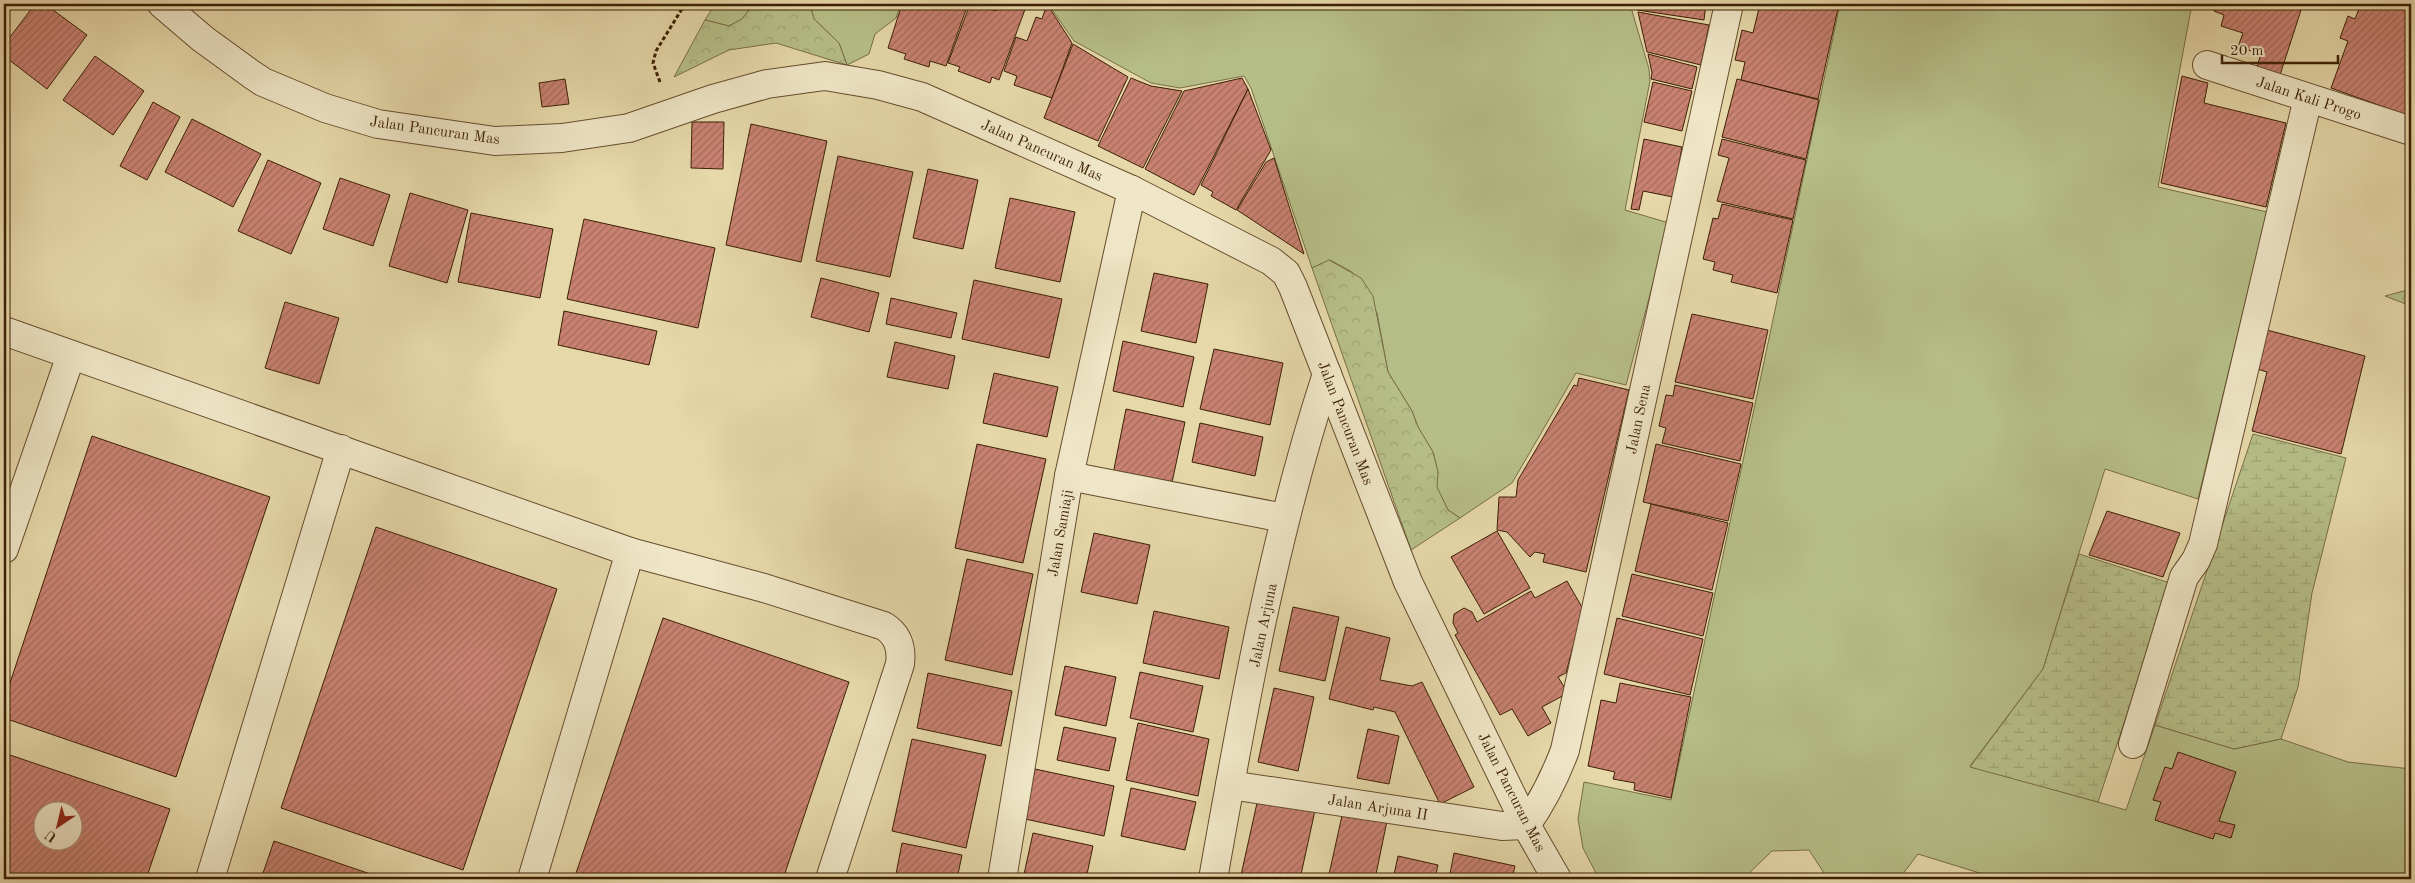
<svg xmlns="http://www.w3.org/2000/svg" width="2415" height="883" viewBox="0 0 2415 883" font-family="'Old Standard TT',serif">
<defs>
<pattern id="forest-crowns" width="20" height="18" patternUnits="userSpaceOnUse" patternTransform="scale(1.25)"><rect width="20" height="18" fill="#b6be87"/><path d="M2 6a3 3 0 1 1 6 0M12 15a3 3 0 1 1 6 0" fill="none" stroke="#9da373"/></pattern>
<pattern id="wetland-marsh" width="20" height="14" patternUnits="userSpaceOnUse" patternTransform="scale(1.25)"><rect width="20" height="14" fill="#b6be87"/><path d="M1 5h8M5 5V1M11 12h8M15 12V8" fill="none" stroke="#9da373"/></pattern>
<pattern id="building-hatch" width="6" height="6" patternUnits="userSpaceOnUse" patternTransform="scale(1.25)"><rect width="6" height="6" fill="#c98272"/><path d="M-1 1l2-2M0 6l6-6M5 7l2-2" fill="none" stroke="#a46a5b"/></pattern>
</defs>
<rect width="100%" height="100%" fill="#e6d8a9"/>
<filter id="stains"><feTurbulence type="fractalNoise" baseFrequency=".004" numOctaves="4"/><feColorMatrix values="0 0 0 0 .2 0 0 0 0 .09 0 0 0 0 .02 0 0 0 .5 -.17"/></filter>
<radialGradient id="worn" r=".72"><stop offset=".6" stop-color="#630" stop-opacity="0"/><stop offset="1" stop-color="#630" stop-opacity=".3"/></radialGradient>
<!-- grass -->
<g fill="#b6be87" stroke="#796e46">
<path d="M715,4H754L742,19L729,26L705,20Z"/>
<path d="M810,4H901L896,18L875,34L869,54L847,65L839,43L814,19Z"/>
<path d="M1048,4H1630L1649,69L1650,81L1625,210L1669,223L1626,385L1576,373L1512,483L1460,518L1448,510L1436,486L1438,472L1433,452L1418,427L1412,411L1388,372L1377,313L1352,272L1330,260L1312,268L1251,88L1244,76L1180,88L1151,83L1074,41Z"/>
<path d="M1840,4H2192L2158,187L2267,212L2198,499L2105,469L2043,669L1970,766L2126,810L2155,725L2234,749L2281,739L2348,762L2411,769V879H1999L1918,854L1899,879H1828L1809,850L1772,851L1743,879H1599L1583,848L1578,819L1584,782L1671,800Z"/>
</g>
<!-- forest -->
<g fill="url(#forest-crowns)" stroke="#796e46">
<path d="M754,4H810L814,19L839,43L847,65L776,43L729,50L674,77L705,20L729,26L742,19Z"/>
<path d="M1329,260L1361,278L1373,296L1388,372L1412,411L1418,427L1433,452L1438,472L1437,487L1448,510L1460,518L1411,550L1312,268Z"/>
<path d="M2411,289V306L2385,296Z"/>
</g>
<!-- wetland -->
<g fill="url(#wetland-marsh)" stroke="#796e46">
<path d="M2253,434L2346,458L2312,593L2298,687L2281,739L2234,749L2155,725Z"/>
<path d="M2079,554L2170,583L2098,802L1970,767L2043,669Z"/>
</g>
<!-- building -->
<g fill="url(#building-hatch)" stroke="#3c1f04" fill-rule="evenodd">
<path d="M4,4H10L4,17Z"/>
<path d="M35,4H45L87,35L47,89L4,56V45Z"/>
<path d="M902,4H968L946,66L930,61L929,67L904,59L906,54L888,48Z"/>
<path d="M970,4H977L996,11L999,4H1027L999,80L992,77L990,83L958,71L960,67L948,63Z"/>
<path d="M1047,4L1072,43L1052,98L1014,85L1017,76L1004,71L1016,37L1027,41L1036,17L1042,19Z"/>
<path d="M1635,4H1706L1704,20L1637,10Z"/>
<path d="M1758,4H1839L1818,99L1741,80L1745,62L1735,60L1742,30L1753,33L1760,4Z"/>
<path d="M2216,4H2303L2279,78L2256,70L2261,54L2238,47L2243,33L2221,26L2224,15L2214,11Z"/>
<path d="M2361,4H2411V108L2409,116L2331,88L2348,41L2340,38L2348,16L2355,19Z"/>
<path d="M1638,12L1709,25L1701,65L1647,52Z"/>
<path d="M1073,44L1128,77L1098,141L1044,118Z"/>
<path d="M1648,54L1697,67L1692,89L1651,79L1652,73Z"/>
<path d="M95,56L144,91L113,135L63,100Z"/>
<path d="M2182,76L2208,83L2204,103L2286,123L2266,207L2161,183Z"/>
<path d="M1131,78L1151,86L1182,91L1143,168L1098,146Z"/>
<path d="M1242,78L1248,89L1194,195L1145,169L1184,91Z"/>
<path d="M565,79L569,104L542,107L539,83Z"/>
<path d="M1737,79L1819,100L1806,159L1722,137Z"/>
<path d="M1653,82L1692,91L1682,131L1644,122Z"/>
<path d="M1248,89L1271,150L1236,210L1211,196L1213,192L1201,185Z"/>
<path d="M153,102L180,117L147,180L120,166Z"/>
<path d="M192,119L261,154L233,207L165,172Z"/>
<path d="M692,122H724L723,169L691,168Z"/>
<path d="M751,124L827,141L801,262L726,245Z"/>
<path d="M1644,139L1682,147L1673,197L1643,191L1639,210L1631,209Z"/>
<path d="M1722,139L1806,160L1793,219L1717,201L1729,158L1718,155Z"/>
<path d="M838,156L913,172L890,277L816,261Z"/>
<path d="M1274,158L1304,254L1237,210L1266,162Z"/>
<path d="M268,160L321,183L291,254L238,231Z"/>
<path d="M928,169L978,180L963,249L913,238Z"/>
<path d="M340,178L390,195L373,246L323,229Z"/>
<path d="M410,193L468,210L447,283L389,266Z"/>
<path d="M1010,198L1075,212L1060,282L995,268Z"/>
<path d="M1722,204L1793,220L1777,293L1731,282L1733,275L1713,270L1715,262L1703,259L1713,218L1718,219Z"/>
<path d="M471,213L553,229L540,298L458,282Z"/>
<path d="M584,219L715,248L698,328L567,299Z"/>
<path d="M1154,273L1208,284L1196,343L1141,331Z"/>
<path d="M821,278L879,293L869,332L811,317Z"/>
<path d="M974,280L1062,299L1049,358L962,339Z"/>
<path d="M891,298L957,313L951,338L886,324Z"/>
<path d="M285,302L339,318L319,384L265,368Z"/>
<path d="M564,311L657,331L649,365L558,345Z"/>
<path d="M1692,314L1768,330L1753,399L1675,382Z"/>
<path d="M2267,330L2365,356L2341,454L2252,431L2267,372L2257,369Z"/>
<path d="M1123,341L1194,357L1183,407L1113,391Z"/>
<path d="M895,342L955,356L948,389L887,377Z"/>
<path d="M1214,349L1283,363L1270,425L1200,409Z"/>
<path d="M994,373L1058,387L1047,437L983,423Z"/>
<path d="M1579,378L1629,390L1586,572L1543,562L1545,554L1535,552L1530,557L1507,532L1497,530L1499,497H1516L1518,480L1574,385L1577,386Z"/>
<path d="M1675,385L1753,403L1740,461L1662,443L1666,428L1659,426L1666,395L1673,396Z"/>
<path d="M1126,409L1185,422L1171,487L1113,474Z"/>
<path d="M1200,423L1263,437L1255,476L1192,462Z"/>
<path d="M92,436L270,497L176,777L4,718V701Z"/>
<path d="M977,444L1046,459L1023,563L955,548Z"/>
<path d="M1656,444L1741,464L1728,521L1643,502Z"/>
<path d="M1651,504L1728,523L1712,590L1635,571Z"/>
<path d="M2107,511L2180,533L2163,577L2089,555Z"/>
<path d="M376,527L557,589L463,870L281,808Z"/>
<path d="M1497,531L1530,588L1484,614L1451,557Z"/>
<path d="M1094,533L1150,545L1137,604L1081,592Z"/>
<path d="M967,559L1033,574L1012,675L945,660Z"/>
<path d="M1632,574L1713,593L1703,636L1622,616Z"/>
<path d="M1567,581L1583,609L1566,673L1558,677L1568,693L1542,707L1551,723L1528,736L1512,709L1500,715L1455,635L1458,633L1453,623L1454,614L1464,608L1472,612L1477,622L1531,591L1535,598Z"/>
<path d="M1293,607L1339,617L1325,681L1279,671Z"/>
<path d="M1154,611L1229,627L1219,679L1143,663Z"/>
<path d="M663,618L849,682L783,879H574Z"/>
<path d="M1617,618L1703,639L1690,695L1604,674Z"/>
<path d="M1346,627L1390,638L1380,680L1412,686L1422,682L1474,787L1440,804L1395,712L1374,707L1373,710L1329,699Z"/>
<path d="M1065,666L1116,677L1106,726L1055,715Z"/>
<path d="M1140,672L1203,686L1193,732L1130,718Z"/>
<path d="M928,673L1012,691L1001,746L917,728Z"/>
<path d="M1620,683L1691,697L1671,798L1634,790L1635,783L1613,779L1615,772L1588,766L1601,700L1616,703Z"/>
<path d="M1274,688L1314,697L1298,771L1258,762Z"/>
<path d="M1138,723L1209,739L1198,796L1126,780Z"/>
<path d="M1064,727L1116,738L1109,771L1057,760Z"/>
<path d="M1368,729L1399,736L1389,784L1357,778Z"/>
<path d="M912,739L986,755L966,848L892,831Z"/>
<path d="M2178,752L2236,772L2219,821L2235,825L2231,838L2215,833L2213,839L2155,820L2161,802L2153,800L2165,767L2172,769Z"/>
<path d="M4,753L170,809L146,879H4ZM42,810H72V840H42Z"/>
<path d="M1035,769L1114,786L1104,836L1025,819Z"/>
<path d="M1131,788L1196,802L1185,850L1121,836Z"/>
<path d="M1259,794L1316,806L1300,879H1259L1241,875Z"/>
<path d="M1343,811L1387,821L1375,879H1328Z"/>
<path d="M1033,833L1093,846L1086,879H1023Z"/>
<path d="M274,841L385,879H261Z"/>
<path d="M902,843L962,855L957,879H895Z"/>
<path d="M1454,853L1515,866L1512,879H1449Z"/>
<path d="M1398,856L1438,865L1435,879H1393Z"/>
</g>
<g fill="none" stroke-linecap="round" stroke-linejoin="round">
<defs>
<g id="minor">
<path d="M162,4L203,39L251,74L263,82L325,108L378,124L495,141L562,138L629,128L713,99L767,84L825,76L878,85L922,97L1132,190L1271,261L1286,273L1293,287L1408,582L1526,825L1557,879"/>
<path d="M2207,65L2411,131"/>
<path d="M4,331L630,552L764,588L884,626C898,635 902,648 900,664L830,879"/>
<path d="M1069,476L1284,518"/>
<path d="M4,549L71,355"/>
<path d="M2133,744L2184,577L2196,560L2203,544L2308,98"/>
<path d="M1230,785L1502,826L1526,825C1543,801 1555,777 1565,750L1729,4"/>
<path d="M210,879L341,449"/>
<path d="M532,879L630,552"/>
<path d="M1002,879L1069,476L1132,190"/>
<path d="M1213,879C1243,710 1273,538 1327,374"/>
</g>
</defs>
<!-- minor casing -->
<use href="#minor" stroke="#664d2d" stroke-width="30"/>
<!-- path -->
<path stroke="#3c1f04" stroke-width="3" stroke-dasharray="4 2.5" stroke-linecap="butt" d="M660,82L653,63L656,51L685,4"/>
<!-- minor -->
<use href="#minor" stroke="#efe6c7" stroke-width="28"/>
</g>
<g text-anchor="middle" stroke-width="4" stroke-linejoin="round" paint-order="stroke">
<!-- street labels -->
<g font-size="15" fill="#3c1f04" stroke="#efe6c7">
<text transform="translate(2309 98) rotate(18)" y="5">Jalan Kali Progo</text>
<text transform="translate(435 130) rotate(8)" y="5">Jalan Pancuran Mas</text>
<text transform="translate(1042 150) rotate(24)" y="5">Jalan Pancuran Mas</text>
<text transform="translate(1638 419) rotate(-78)" y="5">Jalan Sena</text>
<text transform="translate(1346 423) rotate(69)" y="5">Jalan Pancuran Mas</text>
<text transform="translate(1060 533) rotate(-80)" y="5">Jalan Samiaji</text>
<text transform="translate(1263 625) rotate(-78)" y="5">Jalan Arjuna</text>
<text transform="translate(1512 792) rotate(63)" y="5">Jalan Pancuran Mas</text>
<text transform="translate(1378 807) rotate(9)" y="5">Jalan Arjuna II</text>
</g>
</g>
<!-- margin -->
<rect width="2415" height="883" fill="none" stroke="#e6d8a9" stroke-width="20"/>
<rect x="5" y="5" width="2405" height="873" fill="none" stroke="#3c1f04" stroke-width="2.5"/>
<rect x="10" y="10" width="2395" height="863" fill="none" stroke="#3c1f04"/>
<!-- north arrow -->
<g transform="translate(58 826) rotate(215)"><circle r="24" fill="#efe6c7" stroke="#a79679"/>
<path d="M0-4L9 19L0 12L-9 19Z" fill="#8f2418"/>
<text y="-8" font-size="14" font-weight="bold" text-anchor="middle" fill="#3c1f04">U</text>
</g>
<!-- scale -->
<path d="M2222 55v8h116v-8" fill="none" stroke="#3c1f04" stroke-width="2.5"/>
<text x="2230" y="55" font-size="15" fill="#3c1f04" stroke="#efe6c7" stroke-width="4" paint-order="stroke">20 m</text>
<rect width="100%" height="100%" filter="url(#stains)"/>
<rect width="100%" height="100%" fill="url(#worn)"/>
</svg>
